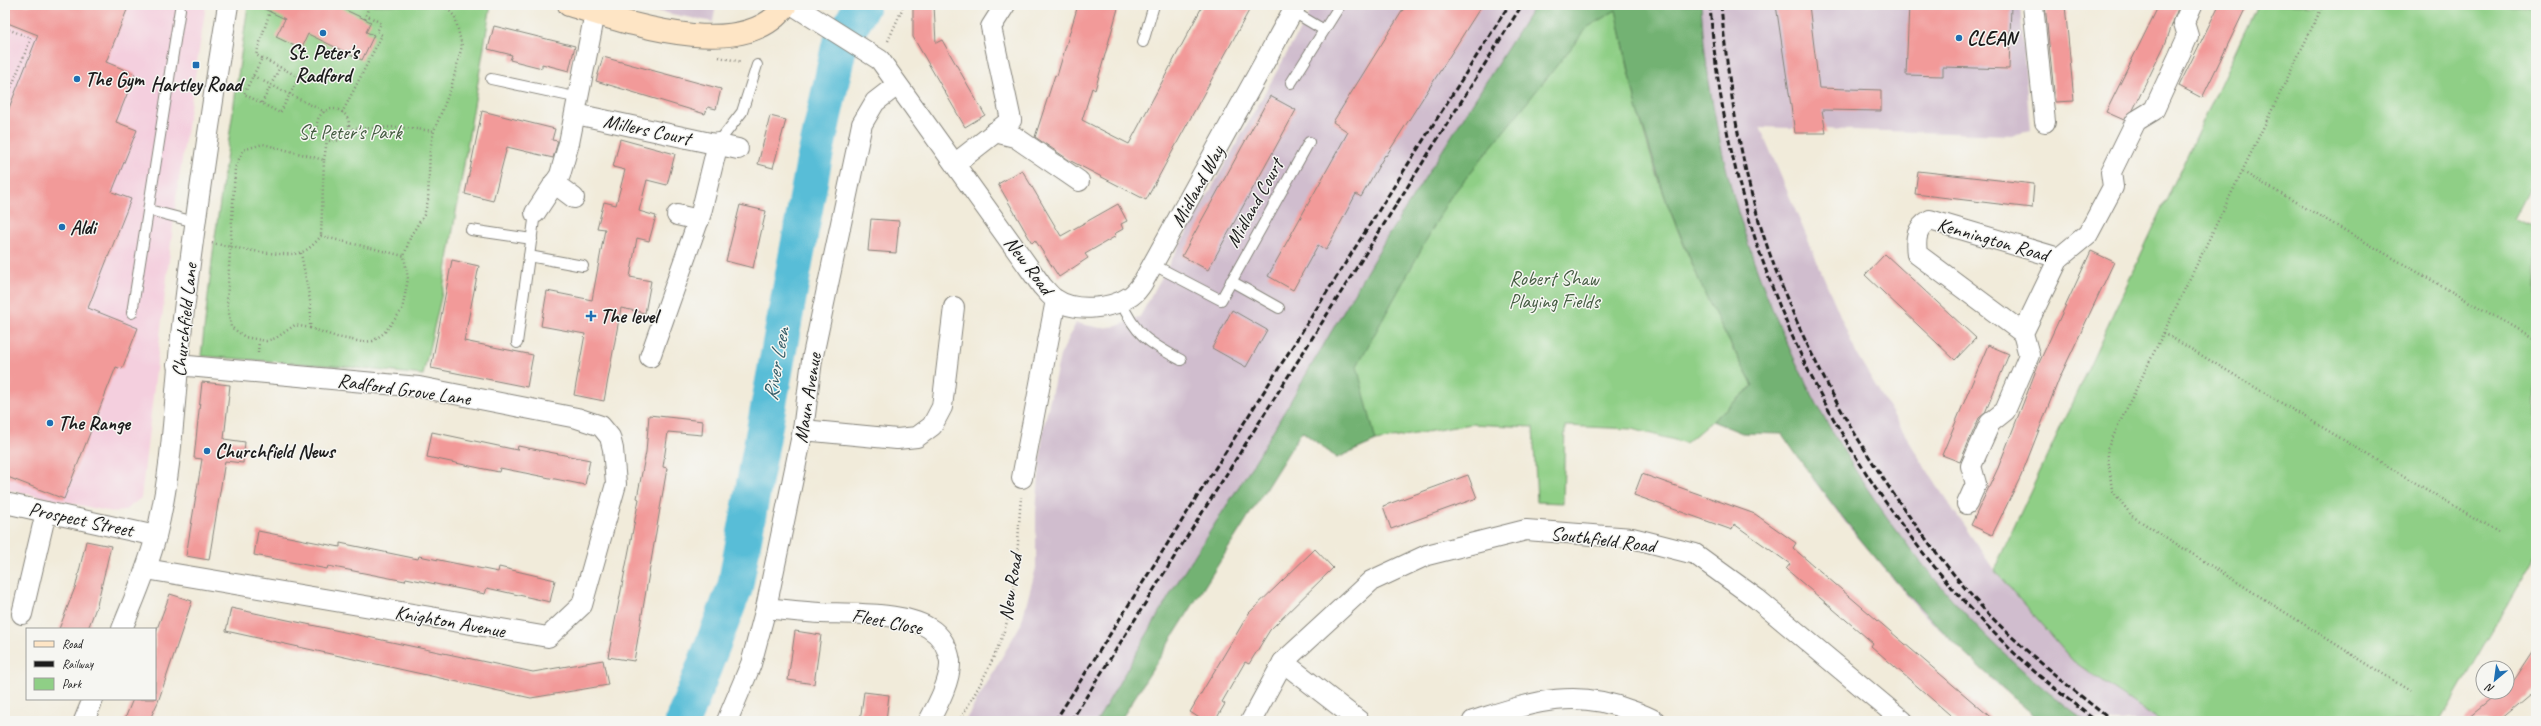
<svg xmlns="http://www.w3.org/2000/svg" width="2541" height="726" viewBox="0 0 2541 726" font-family="Caveat,sans-serif">
<rect width="100%" height="100%" fill="#f6f6f2"/>
<filter id="ink" filterUnits="userSpaceOnUse"><feTurbulence type="fractalNoise" baseFrequency=".025" numOctaves="2"/><feDisplacementMap in="SourceGraphic" scale="8" xChannelSelector="R" yChannelSelector="G"/><feConvolveMatrix kernelMatrix="1 2 1 2 8 2 1 2 1" color-interpolation-filters="sRGB"/></filter>
<filter id="wash" filterUnits="userSpaceOnUse"><feTurbulence type="fractalNoise" baseFrequency=".012" numOctaves="4" result="noise"/><feDisplacementMap in="SourceGraphic" scale="16" xChannelSelector="R" yChannelSelector="G"/><feGaussianBlur stdDeviation="0.9" result="paint"/><feColorMatrix in="noise" values="0 0 0 0 0 0 0 0 0 0 0 0 0 0 0 0 0 1.4 0 .05"/><feComposite in="paint" operator="in"/></filter>
<g filter="url(#wash)">
<rect width="100%" height="100%" fill="#f1ebda"/>
<!-- built -->
<path fill="#f4cfde" d="M5,5H206L177,192L141,498L124,511L112,512L5,489Z"/>
<!-- industrial -->
<g fill="#d0bdce">
<path d="M624,5H716L713,22Z"/>
<path d="M1314,5H1579L1302,431L1120,721H965L1021,624L1036,568V512L1043,430L1060,356L1076,323L1101,328L1117,326L1139,318Z"/>
<path d="M1616,5H2020L2030,131L2012,135L1760,127L1856,353L1927,471L1994,570L2073,661L2159,721H2041L2000,687L1919,610L1847,525L1813,480Z"/>
</g>
<!-- green -->
<g fill="#8fcf86" stroke="#567651">
<path d="M248,5H491L443,289L423,375L348,367L201,356L214,244Z"/>
<path d="M1579,5H1616C1625,56 1635,106 1651,156C1675,233 1714,315 1753,386L1686,443L1632,429L1565,426L1563,503L1537,502L1533,427L1471,424L1376,441L1337,458L1302,431L1449,199Z"/>
<path d="M2257,5H2536V177L2514,219L2536,227V554L2440,721H2159L2073,661L1994,570Z"/>
</g>
<!-- forest -->
<path fill="#73b273" stroke="#486748" d="M1535,5H1701C1717,275 1866,560 2085,721H2041C1938,636 1857,544 1782,434L1742,433L1712,421L1753,386L1706,297L1667,203L1637,108L1616,10L1588,27L1449,199L1357,366L1376,441L1337,458L1302,431L1120,721H1097L1175,586L1257,458L1384,242Z"/>
<g fill="none" stroke-linecap="round" stroke-linejoin="round">
<!-- river -->
<path stroke="#59bdd7" stroke-width="36" d="M683,721L735,587L813,166L839,47L862,5"/>
</g>
<g id="blocks">
<!-- building -->
<g fill="#f29a99">
<path d="M5,5H129L106,62L135,74L116,122L137,130L112,192L131,199L88,308L138,328L122,369L116,367L64,499L5,476V118L38,35L5,22Z"/>
<path d="M256,5H335L371,22L366,32L374,35L362,60L308,34L301,49L276,37L285,19Z"/>
<path d="M913,5H934L936,43L942,40L985,115L965,127L913,37Z"/>
<path d="M1078,5H1119L1095,90L1092,88L1082,120L1129,144L1203,5H1252L1146,200L1069,160L1035,137L1055,75L1057,76Z"/>
<path d="M1406,5H1482L1386,156L1385,155L1361,197L1356,194L1326,250L1318,245L1293,290L1268,276L1348,132L1333,122Z"/>
<path d="M1776,5H1809L1819,88L1881,90V111L1822,110L1826,133H1795Z"/>
<path d="M1909,5H2011L2009,69L1943,67V76L1906,75Z"/>
<path d="M2045,5H2065L2074,101L2055,102Z"/>
<path d="M2159,5H2179L2166,42L2133,110L2124,120L2106,112Z"/>
<path d="M2219,5H2247L2202,98L2179,86Z"/>
<path d="M494,26L575,46L569,71L542,64V68L510,60L512,55L488,49Z"/>
<path d="M603,57L721,89L716,109L708,107L705,114L596,81Z"/>
<path d="M1270,96L1296,110L1208,270L1182,256Z"/>
<path d="M482,111L555,129L552,140L558,141L553,158L507,147L493,201L465,194Z"/>
<path d="M770,116L786,120L773,168L758,164Z"/>
<path d="M620,139L675,154L667,185L647,180L639,211L656,216L649,241L637,238L630,277L651,281L645,313L621,308L604,401L574,395L585,334L541,326L547,291L592,300L605,229L597,228L604,202L616,205L625,170L613,167Z"/>
<path d="M1022,170L1061,236L1118,204L1127,221L1121,224L1123,229L1114,234L1116,236L1085,254L1088,258L1059,277L1035,240L1032,243L998,184Z"/>
<path d="M1918,171L2034,184L2032,208L1915,194Z"/>
<path d="M740,205L766,211L753,268L726,261Z"/>
<path d="M871,219L899,221L896,253L868,251Z"/>
<path d="M2091,251L2114,262L2059,379L2021,476L1992,535L1971,525L1998,468L2038,365Z"/>
<path d="M1885,254L1976,338L1955,360L1865,275Z"/>
<path d="M452,260L479,266L464,341L533,355L527,387L431,368Z"/>
<path d="M1232,310L1267,330L1246,367L1212,348Z"/>
<path d="M1988,345L2009,354L1985,413L1979,418L1960,462L1942,455Z"/>
<path d="M202,382L230,385L224,439L245,442L243,463L225,461L209,560L186,556L202,459L194,458Z"/>
<path d="M649,415L703,421L702,435L668,432L663,467L667,468L634,661L608,657L639,499L637,498L646,452Z"/>
<path d="M432,432L517,450L518,446L590,460L585,485L500,468L499,472L427,457Z"/>
<path d="M1642,474L1755,514L1796,543L1793,548L1995,721H1957L1871,646L1873,643L1786,569L1790,564L1734,524L1732,530L1634,495Z"/>
<path d="M1468,475L1477,498L1391,529L1383,506Z"/>
<path d="M258,531L340,547V543L418,559L419,556L498,572L499,567L555,580L550,602L487,588L485,594L406,578L405,581L328,566L327,569L254,555Z"/>
<path d="M86,541L111,546L97,605L88,629H59L76,585Z"/>
<path d="M1315,549L1333,568L1270,630L1249,664L1245,662L1222,702L1225,704L1215,721H1204L1190,712L1249,613Z"/>
<path d="M170,594L192,601L158,702L149,721H124L133,699H155V634Z"/>
<path d="M231,608L533,672L603,660L608,685L531,698L226,631Z"/>
<path d="M795,631L821,635L814,684L788,680Z"/>
<path d="M2536,647V690L2499,721H2463L2499,692H2507V686L2515,679Z"/>
<path d="M864,692L889,695L886,721H860Z"/>
</g>
</g>
</g>
<g filter="url(#ink)">
<use href="#blocks" fill-opacity="0" stroke="#86847b" stroke-width="1"/>
<g fill="none" stroke-linecap="round" stroke-linejoin="round">
<defs>
<g id="lane">
<path d="M1292,11L1324,30"/>
<path d="M1143,42L1154,5"/>
<path d="M491,79L579,98"/>
<path d="M1291,83L1340,5"/>
<path d="M718,143L742,112L757,65"/>
<path d="M149,210L195,222"/>
<path d="M471,230L532,239"/>
<path d="M529,256L583,266"/>
<path d="M1154,265L1221,300L1309,142"/>
<path d="M1231,281L1279,308"/>
<path d="M1120,300C1136,336 1148,342 1181,360"/>
<path d="M132,313L180,9"/>
<path d="M517,343L535,213"/>
</g>
<g id="street">
<path d="M793,5L880,60L1042,286C1046,290 1050,296 1055,299C1075,313 1112,309 1131,296C1135,293 1140,287 1143,282L1296,5"/>
<path d="M2033,5L2045,122"/>
<path d="M576,114L738,149"/>
<path d="M995,132L1015,137L1079,181"/>
<path d="M956,163L1011,120L991,27L1005,5"/>
<path d="M554,183L574,198"/>
<path d="M535,213L560,175L569,143L595,13"/>
<path d="M677,215L699,220"/>
<path d="M2023,333L1917,254C1915,239 1916,228 1930,220L2059,258"/>
<path d="M650,357L701,213L718,143"/>
<path d="M803,430L897,439L917,437L932,426L942,407L954,307"/>
<path d="M1022,478L1056,300"/>
<path d="M5,503L156,536"/>
<path d="M1967,504L1976,484L1971,466L1990,423L2005,411L2029,355L2023,333L2059,258L2088,234L2113,187L2111,172L2136,121L2154,110L2188,36L2184,23L2192,5"/>
<path d="M146,569L548,637L582,605L616,484L613,449L610,437L601,426L577,418L419,387L177,365"/>
<path d="M766,608C784,610 803,612 821,613C852,614 903,612 929,628C941,635 948,648 950,661C951,680 938,704 929,721"/>
<path d="M22,614L46,512"/>
<path d="M122,629C134,599 148,568 156,536C174,465 174,391 183,318C196,213 211,109 228,5"/>
<path d="M1283,662L1359,721"/>
<path d="M84,721L93,699"/>
<path d="M727,721L751,664L766,608L803,430L812,360L862,124L875,102L897,85"/>
<path d="M1251,721L1283,662L1371,581L1427,555L1526,530L1632,538L1695,554L1757,599L1903,721"/>
<path d="M1473,721C1529,704 1572,687 1629,710C1638,713 1647,716 1655,721"/>
</g>
<path id="secondary" d="M569,5C625,22 744,65 786,5"/>
</defs>
<!-- lane casing -->
<use href="#lane" stroke="#86847b" stroke-width="12"/>
<!-- street casing -->
<use href="#street" stroke="#86847b" stroke-width="22"/>
<!-- secondary casing -->
<use href="#secondary" stroke="#86847b" stroke-width="24"/>
<!-- path -->
<g stroke="#86847b" stroke-width="2.5" stroke-dasharray="1 3" stroke-linecap="butt">
<path d="M2323,5L2107,449L2112,490L2132,516L2410,691"/>
<path d="M365,19L369,5"/>
<path d="M5,28L31,38L5,103"/>
<path d="M888,41L904,5"/>
<path d="M719,57L742,62"/>
<path d="M262,58L299,77L280,113L244,94Z"/>
<path d="M262,58L256,55L272,5"/>
<path d="M253,76L325,112"/>
<path d="M262,103L280,67"/>
<circle cx="333" cy="125" r="16"/>
<path d="M342,113L382,35L377,32L381,23L366,15"/>
<path d="M348,129L398,127L434,131"/>
<path d="M324,160L327,140"/>
<path d="M2243,172L2536,340"/>
<path d="M212,243C230,247 287,259 302,252C310,249 316,242 321,236L404,256"/>
<path d="M301,253L311,306L310,328L337,337L362,342L373,341L384,333L402,310L408,279L404,256L411,235L424,215L428,201L430,149L434,131L451,88L462,46L455,17L444,5"/>
<path d="M310,328L295,325L276,338L266,341L245,337L231,327L227,301L234,186L235,168L243,150L263,144L324,160L321,236"/>
<path d="M2164,333L2498,532"/>
<path d="M258,353L259,341"/>
<path d="M959,721C981,684 1004,644 1012,601C1018,567 1018,531 1021,497"/>
</g>
<!-- lane -->
<use href="#lane" stroke="#fff" stroke-width="10"/>
<!-- street -->
<use href="#street" stroke="#fff" stroke-width="20"/>
<!-- secondary -->
<use href="#secondary" stroke="#fee5c5" stroke-width="22"/>
<!-- rail -->
<g stroke="#1c1c1c" stroke-width="3" stroke-dasharray="6 3" stroke-linecap="butt">
<path d="M1710,5C1727,247 1833,475 2006,645C2034,673 2065,697 2096,721"/>
<path d="M1721,5C1728,83 1740,163 1764,237C1807,366 1878,484 1965,588C2007,638 2061,680 2112,721"/>
<path d="M1055,721L1509,5"/>
<path d="M1071,721L1522,5"/>
</g>
</g>
</g>
<!-- markers -->
<g fill="#1f6fb2" stroke="#f6f6f2" stroke-width="1.5">
<circle cx="323" cy="33" r="4"/>
<circle cx="1959" cy="38" r="4"/>
<rect x="192" y="61" width="8" height="8" rx="2"/>
<circle cx="77" cy="79" r="4"/>
<circle cx="62" cy="227" r="4"/>
<path d="M589 310h4v4h4v4h-4v4h-4v-4h-4v-4h4z"/>
<circle cx="50" cy="423" r="4"/>
<circle cx="207" cy="451" r="4"/>
</g>
<g text-anchor="middle" stroke-width="3" stroke-linejoin="round" paint-order="stroke">
<!-- poi labels -->
<g font-size="20" font-weight="bold" fill="#1c1c1c" stroke="#f6f6f2" text-anchor="start">
<text x="1967" y="45">CLEAN</text>
<text x="323" y="59" text-anchor="middle">St. Peter's<tspan x="323" dy="23">Radford</tspan></text>
<text x="85" y="86">The Gym</text>
<text x="196" y="91" text-anchor="middle">Hartley Road</text>
<text x="70" y="234">Aldi</text>
<text x="600" y="323">The level</text>
<text x="58" y="430">The Range</text>
<text x="215" y="458">Churchfield News</text>
</g>
<!-- street labels -->
<g font-size="20" fill="#1c1c1c" stroke="#f6f6f2">
<text transform="translate(647 129) rotate(12)" y="7">Millers Court</text>
<text transform="translate(1197 186) rotate(-61)" y="7">Midland Way</text>
<text transform="translate(1254 203) rotate(-61)" y="7">Midland Court</text>
<text transform="translate(1993 239) rotate(16)" y="7">Kennington Road</text>
<text transform="translate(1029 265) rotate(53)" y="7">New Road</text>
<text transform="translate(184 320) rotate(-84)" y="7">Churchfield Lane</text>
<text transform="translate(404 389) rotate(8)" y="7">Radford Grove Lane</text>
<text transform="translate(807 398) rotate(-81)" y="7">Maun Avenue</text>
<text transform="translate(81 519) rotate(12)" y="7">Prospect Street</text>
<text transform="translate(1603 539) rotate(7)" y="7">Southfield Road</text>
<text transform="translate(1010 587) rotate(-81)" y="7">New Road</text>
<text transform="translate(450 621) rotate(10)" y="7">Knighton Avenue</text>
<text transform="translate(887 621) rotate(11)" y="7">Fleet Close</text>
</g>
<!-- park labels -->
<g font-size="20" fill="#445b41" stroke="#f6f6f2">
<text x="350" y="139">St Peter's Park</text>
<text x="1554" y="285">Robert Shaw<tspan x="1554" dy="23">Playing Fields</tspan></text>
</g>
<!-- water labels -->
<g font-size="21" font-style="italic" fill="#345c67" stroke="#f6f6f2">
<text transform="translate(776 364) rotate(-80)" y="7">River Leen</text>
</g>
</g>
<!-- margin -->
<rect width="2541" height="726" fill="none" stroke="#f6f6f2" stroke-width="20"/>
<!-- legend -->
<rect x="26" y="628" width="130" height="72" fill="#f6f6f2" stroke="#9f9f9c"/>
<rect x="34" y="641" width="20" height="6" fill="#fee5c5" stroke="#9f9f9c"/>
<text x="62" y="648" font-size="12" fill="#1c1c1c">Road</text>
<rect x="34" y="661" width="20" height="6" fill="#1c1c1c" stroke="#9f9f9c"/>
<text x="62" y="668" font-size="12" fill="#1c1c1c">Railway</text>
<rect x="34" y="678" width="20" height="12" fill="#8fcf86" stroke="#9f9f9c"/>
<text x="62" y="688" font-size="12" fill="#1c1c1c">Park</text>
<!-- north arrow -->
<g transform="translate(2495 680) rotate(209)"><circle r="19" fill="#f6f6f2" stroke="#9f9f9c"/>
<path d="M0-3L7 15L0 10L-7 15Z" fill="#1f6fb2"/>
<text y="-6" font-size="11" font-weight="bold" text-anchor="middle" fill="#1c1c1c">N</text>
</g>
</svg>
